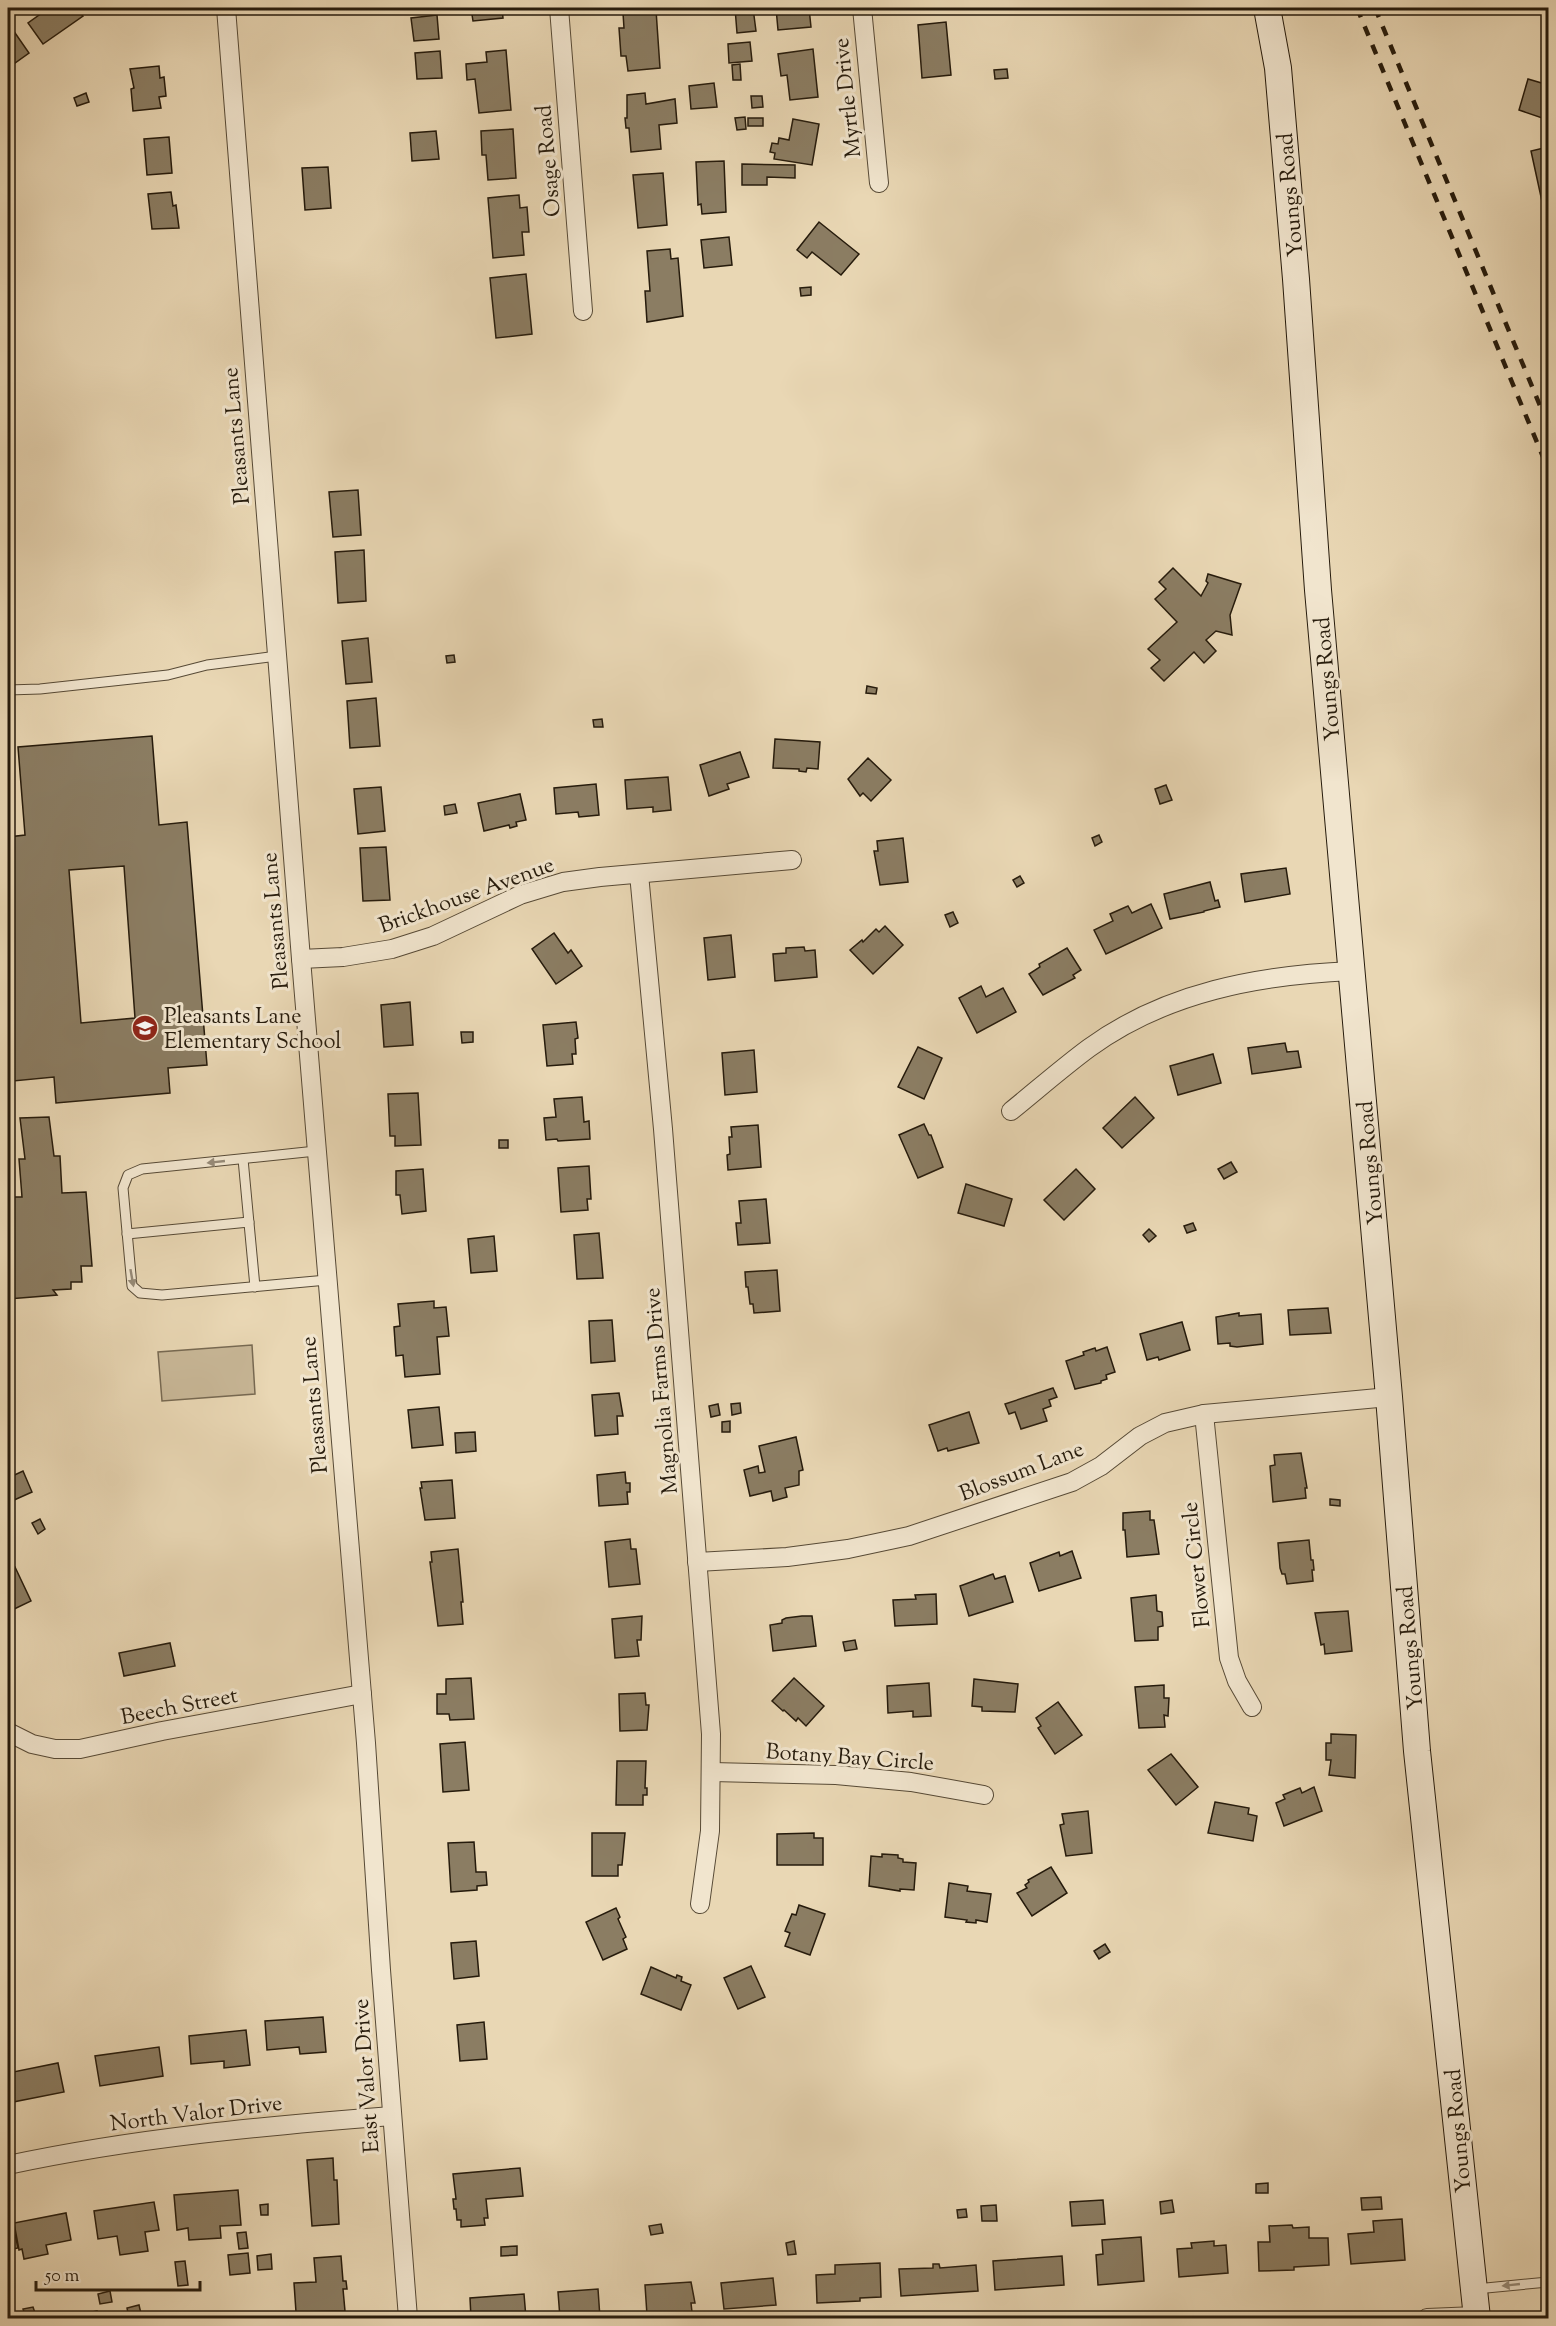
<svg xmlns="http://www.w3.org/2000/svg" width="1556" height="2326" viewBox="0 0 1556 2326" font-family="'Sorts Mill Goudy',serif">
<rect width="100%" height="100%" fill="#e9d7b4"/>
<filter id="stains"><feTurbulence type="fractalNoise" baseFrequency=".00333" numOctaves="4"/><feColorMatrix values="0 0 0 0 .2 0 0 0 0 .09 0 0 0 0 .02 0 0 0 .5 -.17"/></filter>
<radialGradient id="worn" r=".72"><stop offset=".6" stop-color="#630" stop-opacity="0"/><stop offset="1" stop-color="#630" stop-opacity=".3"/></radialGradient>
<!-- green -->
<path fill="#c8b797" stroke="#776952" stroke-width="1.5" d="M252,1345L255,1394L162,1401L158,1352Z"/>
<!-- building -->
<g fill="#8b7d63" stroke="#261b0c" stroke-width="1.5" fill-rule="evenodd">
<path d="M49,8H77L83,16L43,44L28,23Z"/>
<path d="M471,8H502L503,18L473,21Z"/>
<path d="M735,8H753L756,31L737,33Z"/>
<path d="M776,8H809L811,27L778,30Z"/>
<path d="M918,8H938V10L918,12Z"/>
<path d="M656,10L660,68L628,71L626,56H621L619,28H624L623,13Z"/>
<path d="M437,15L439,39L414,41L411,18Z"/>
<path d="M946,22L951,75L922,78L918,25Z"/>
<path d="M13,30L29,53L8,68V34Z"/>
<path d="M750,42L752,61L729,63L728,44Z"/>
<path d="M813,49L818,97L790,100L787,75L781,76L778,54Z"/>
<path d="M506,50L511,110L479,113L475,79L467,80L466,64L487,62L486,52Z"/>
<path d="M440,51L442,78L417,79L415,53Z"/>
<path d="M740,64L741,80H733L732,65Z"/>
<path d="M159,66L160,78L164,77L166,96L159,97L161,108L133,111L131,89L134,88L130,69Z"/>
<path d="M1007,69L1008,78L995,79L994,70Z"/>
<path d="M1548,72V120L1519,110L1528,79L1545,84Z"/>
<path d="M714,83L717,107L691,109L689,86Z"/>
<path d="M86,93L89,102L77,106L74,98Z"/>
<path d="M645,93L646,104L675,99L677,123L659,125L661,149L631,152L629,128H626L625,118H627V95Z"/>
<path d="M751,96H762L763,107L752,108Z"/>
<path d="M745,117L746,129L737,130L735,118Z"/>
<rect x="748" y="118" width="15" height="8"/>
<path d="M793,119L819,124L812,165L774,159L775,153L770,152L772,143L778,144L779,138L789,140Z"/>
<path d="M513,129L516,178L488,180L486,155H482L481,131Z"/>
<path d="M436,131L439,159L412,161L410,133Z"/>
<path d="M169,137L172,173L147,175L144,139Z"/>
<path d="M1548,147V229L1531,151Z"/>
<path d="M724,161L726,212L702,214L701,204L698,205L696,162Z"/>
<path d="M742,164L795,165V178L767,177V185H742Z"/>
<path d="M328,167L331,208L305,210L302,168Z"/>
<path d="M663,173L667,225L638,228L633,175Z"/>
<path d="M171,192L173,206L176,205L179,228L152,229L148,194Z"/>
<path d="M519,195L520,208L527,207L529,232H522L524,255L493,258L488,198Z"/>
<path d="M819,222L859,254L841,275L812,252L807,258L797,250Z"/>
<path d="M729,237L732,265L704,268L701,240Z"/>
<path d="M670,249L671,259L678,258L683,316L647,322L645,291H650L647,251Z"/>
<path d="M526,274L532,334L496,338L490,278Z"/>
<path d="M811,287V295L801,296L800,288Z"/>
<path d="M358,490L361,535L333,537L329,492Z"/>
<path d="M364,550L366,601L338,603L335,552Z"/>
<path d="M1173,568L1201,596L1208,583L1206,581L1208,574L1241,584L1230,615L1232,635L1216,631L1206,640L1216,651L1204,663L1194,652L1164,681L1151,668L1160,660L1148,649L1177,622L1155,599L1166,589L1159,582Z"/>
<path d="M368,638L372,682L346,684L342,641Z"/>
<path d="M454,655L455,662L447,663L446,656Z"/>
<path d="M867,686L877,688L876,694L866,693Z"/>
<path d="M376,698L380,746L350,748L347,701Z"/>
<path d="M602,719L603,727H594L593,720Z"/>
<path d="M152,736L159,825L187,822L207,1065L168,1068L170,1093L56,1103L54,1077L13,1081L8,1009V837L25,835L18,747ZM124,866L135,1018L81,1023L69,870Z"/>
<path d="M775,739L820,742L818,769L807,768L806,772L799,771V769L773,768Z"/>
<path d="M740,752L749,777L727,784L729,789L709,796L700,765Z"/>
<path d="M868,758L891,780L871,801L863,793L860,796L848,779Z"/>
<path d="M668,777L671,810L653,812V807L627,809L625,780Z"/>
<path d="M596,784L599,815L579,817L578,812L556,814L554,788Z"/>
<path d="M1166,785L1172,800L1160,804L1155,789Z"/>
<path d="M381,787L385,831L358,834L354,789Z"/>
<path d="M520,794L526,820L516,822L517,826L510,828L509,825L484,831L478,803Z"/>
<path d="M455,804L457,813L445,815L444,806Z"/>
<path d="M1099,835L1102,842L1095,846L1092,838Z"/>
<path d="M903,838L908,882L880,885L874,851H878L877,841Z"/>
<path d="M386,847L390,900L363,901L360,848Z"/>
<path d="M1286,868L1290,894L1245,902L1241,874Z"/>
<path d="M1020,876L1024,883L1017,887L1013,880Z"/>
<path d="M1210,882L1215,901L1218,900L1220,907L1204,911V912L1170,919L1164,894Z"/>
<path d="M1151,904L1162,928L1106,954L1094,930L1113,921L1110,914L1128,906L1132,913Z"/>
<path d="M953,912L958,923L950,927L945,915Z"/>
<path d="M885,926L903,945L873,974L850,950L862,940L863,942L876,929L879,932Z"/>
<path d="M554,933L568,953L571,950L582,966L556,984L532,949Z"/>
<path d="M731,935L735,977L708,980L704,938Z"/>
<path d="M804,947L805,951L815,950L817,977L775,981L773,954L786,953V948Z"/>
<path d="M1067,948L1081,970L1073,975L1075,978L1043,995L1029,974L1040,967L1039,964Z"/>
<path d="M981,986L986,997L1003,988L1016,1012L977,1033L959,998Z"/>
<path d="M410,1002L413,1045L384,1047L381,1005Z"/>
<path d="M576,1022L578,1038L575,1039L576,1054H572L573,1064L547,1066L543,1025Z"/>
<path d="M461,1032H473V1042L462,1043Z"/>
<path d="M1285,1043L1287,1052L1298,1051L1301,1067L1252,1074L1248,1048Z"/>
<path d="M918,1047L942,1058L924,1099L898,1087Z"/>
<path d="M754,1050L757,1092L725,1095L722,1053Z"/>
<path d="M1213,1054L1221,1083L1178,1095L1170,1066Z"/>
<path d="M418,1093L421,1145L395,1146V1136H390L388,1094Z"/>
<path d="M582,1097L584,1122L589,1121L590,1139L558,1141L557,1139L546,1140L544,1118L556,1117L554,1099Z"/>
<path d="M1135,1097L1154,1118L1122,1148L1103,1128Z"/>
<path d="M49,1117L54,1156H60L62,1193L86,1192L92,1266H81L82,1282H71V1289L53,1290L57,1295L8,1299V1197H22L19,1159H25L20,1118Z"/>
<path d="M924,1124L929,1135H931L943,1167L918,1178L899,1135Z"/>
<path d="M758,1125L761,1167L728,1170L727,1155L730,1154L729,1137H732L731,1127Z"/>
<rect x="499" y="1140" width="9" height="8"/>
<path d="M1231,1162L1237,1172L1224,1179L1218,1169Z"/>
<path d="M589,1166L591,1199H587L588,1210L561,1212L558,1168Z"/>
<path d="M423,1169L426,1211L402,1214L400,1195H396V1171Z"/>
<path d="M1076,1169L1095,1189L1064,1220L1044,1200Z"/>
<path d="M966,1184L1012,1199L1004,1226L958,1213Z"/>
<path d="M766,1199L770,1243L738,1245L736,1223H741L739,1201Z"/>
<path d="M1193,1223L1196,1230L1187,1233L1184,1226Z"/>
<path d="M1149,1229L1156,1236L1149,1242L1143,1235Z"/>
<path d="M599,1233L603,1278L577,1279L574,1235Z"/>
<path d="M494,1236L497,1271L471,1273L468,1239Z"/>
<path d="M777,1270L780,1311L754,1313L753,1304H750L748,1287H746L745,1272Z"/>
<path d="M434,1301V1308L446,1307L449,1336L437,1337L440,1374L405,1377L403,1355L396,1356L394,1327L400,1326L398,1304Z"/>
<path d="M1328,1308L1331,1333L1290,1335L1288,1310Z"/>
<path d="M1239,1313V1316L1261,1314L1263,1344L1237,1347L1230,1346V1343L1218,1344L1216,1317Z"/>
<path d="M612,1320L615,1361L591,1363L589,1321Z"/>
<path d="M1182,1322L1190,1350L1159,1360L1158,1357L1147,1360L1140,1334Z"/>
<path d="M1107,1347L1115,1372L1106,1375L1107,1379L1101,1381V1383L1075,1389L1066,1361L1084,1355L1083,1352L1095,1348L1096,1351Z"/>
<path d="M1053,1388L1057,1397L1049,1400L1051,1406L1043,1409L1047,1421L1021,1429L1015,1412L1009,1414L1005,1404Z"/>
<path d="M619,1393L623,1416H617L618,1434L595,1436L592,1395Z"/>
<path d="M740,1403L741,1413L732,1415L731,1404Z"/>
<path d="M718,1404L720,1415L711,1417L709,1406Z"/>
<path d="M439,1407L443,1445L412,1448L408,1410Z"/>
<path d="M969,1412L979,1443L948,1451L947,1448L938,1451L929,1425Z"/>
<path d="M730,1421V1432H722V1422Z"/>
<path d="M475,1432L476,1451L456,1453L455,1433Z"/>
<path d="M796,1437L803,1470L799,1471V1485L785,1488L787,1497L773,1501L771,1491L750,1496L744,1470L758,1466L759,1473L765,1472L759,1446Z"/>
<path d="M1301,1453L1307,1488H1305L1306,1498L1273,1502L1270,1466L1275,1465L1274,1455Z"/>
<path d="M23,1471L32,1492L12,1501L8,1490V1478Z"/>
<path d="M625,1472L626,1483H630V1492H627L628,1504L599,1506L597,1475Z"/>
<path d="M452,1480L455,1518L425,1520L420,1488H422L421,1482Z"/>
<path d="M1330,1499L1340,1500V1506L1330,1505Z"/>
<path d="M1150,1511V1520H1154L1159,1554L1127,1557L1125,1530H1123V1513Z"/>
<path d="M40,1519L45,1529L38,1534L32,1523Z"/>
<path d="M630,1539L631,1549H636L640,1584L609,1587L605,1542Z"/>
<path d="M1309,1540L1311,1560H1313L1314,1570H1312L1313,1581L1287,1584L1285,1574H1282L1280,1568L1278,1543Z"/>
<path d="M458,1549L463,1602H461L463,1624L438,1626L430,1562H432L431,1552Z"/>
<path d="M1072,1551L1081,1578L1039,1591L1030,1563L1059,1552L1060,1556Z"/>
<path d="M15,1567L31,1601L8,1612V1570Z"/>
<path d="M993,1574L995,1579L1005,1576L1013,1602L969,1616L960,1586Z"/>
<path d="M936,1594L937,1624L895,1626L893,1600L916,1599L915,1595Z"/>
<path d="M1156,1595L1157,1611L1162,1612L1163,1626L1158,1627V1640L1135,1641L1131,1598Z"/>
<path d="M1348,1611L1352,1651L1325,1654L1324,1644L1321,1645L1315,1613Z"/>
<path d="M642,1616L641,1640H637L639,1656L615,1658L612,1619Z"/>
<path d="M802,1616H812L816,1646L773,1651L770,1625L782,1623V1620L786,1618Z"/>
<path d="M855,1640L857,1649L845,1651L843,1642Z"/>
<path d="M170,1643L175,1666L124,1676L119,1653Z"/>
<path d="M471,1678L474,1719L450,1720L449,1714H437V1694H446V1679Z"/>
<path d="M794,1678L824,1706L806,1726L798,1718L796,1721L784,1710L783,1711L772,1701Z"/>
<path d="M974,1679L1018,1684L1015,1712L982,1711V1707L972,1706Z"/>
<path d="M929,1683L931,1716L913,1717V1711L888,1713L887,1686Z"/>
<path d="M1164,1685V1698H1169L1168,1716L1164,1715L1165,1727L1139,1728L1135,1687Z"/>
<path d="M645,1693L646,1705H649L647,1730L620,1731L619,1694Z"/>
<path d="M1058,1702L1082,1735L1055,1754L1038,1728L1041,1726L1036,1718Z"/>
<path d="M1331,1734L1356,1735L1355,1778L1329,1775L1331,1760H1326V1743H1331Z"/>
<path d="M465,1742L469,1790L443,1792L440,1744Z"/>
<path d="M1171,1754L1198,1787L1176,1805L1148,1770Z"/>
<path d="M617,1761H646L645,1788H647V1795H643V1805H616Z"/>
<path d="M1314,1787L1322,1811L1284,1826L1276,1803L1285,1799L1283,1795L1300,1788L1302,1793Z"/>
<path d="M1215,1802L1249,1808L1248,1814L1257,1816L1253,1841L1208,1833Z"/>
<path d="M1088,1811L1092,1853L1066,1856L1060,1825L1064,1824L1062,1814Z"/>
<path d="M592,1833H625L622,1865H618V1876H592Z"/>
<path d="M814,1833V1838H823V1865H777V1834Z"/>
<path d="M474,1842L476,1872H486L487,1885L477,1886V1890L451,1892L448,1843Z"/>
<path d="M882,1854L898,1855V1858L903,1859V1862L916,1863L914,1890L900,1889V1891L869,1886L871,1856L882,1857Z"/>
<path d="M1051,1867L1067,1893L1032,1916L1017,1893L1027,1888L1025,1885L1029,1882L1028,1880Z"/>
<path d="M949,1883L968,1886L967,1891L991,1894L987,1922L976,1920V1923L966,1922L967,1920L945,1917Z"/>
<path d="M799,1905L825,1914L810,1955L785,1946L790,1933L785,1931L792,1914L796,1915Z"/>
<path d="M616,1908L620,1917L618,1919L626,1937L623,1939L627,1949L603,1960L586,1922Z"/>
<path d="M476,1941L479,1976L454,1979L451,1943Z"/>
<path d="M1105,1944L1110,1952L1099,1959L1094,1951Z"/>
<path d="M751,1966L765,1997L738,2009L724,1978Z"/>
<path d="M651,1967L676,1978L677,1975L682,1977L681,1981L691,1985L681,2010L641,1994Z"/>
<path d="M323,2017L326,2052L300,2054L299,2047L267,2050L265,2021Z"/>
<path d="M484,2022L487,2059L460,2061L457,2025Z"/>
<path d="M246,2030L250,2065L224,2068V2061L191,2064L189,2036Z"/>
<path d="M159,2047L163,2076L100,2086L95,2056Z"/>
<path d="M58,2063L64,2092L8,2103V2073Z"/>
<path d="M333,2158L334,2180H337L339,2224L312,2226L307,2160Z"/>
<path d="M520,2168L523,2196L486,2199L488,2218H484L485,2225L461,2227V2220H457L456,2209H454L453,2199H456L453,2174Z"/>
<path d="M1268,2183V2193H1256V2184Z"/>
<path d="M238,2190L241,2225L220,2226L221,2238L189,2240L188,2228L177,2230L174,2195Z"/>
<path d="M1381,2197L1382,2209L1362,2210L1361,2198Z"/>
<path d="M1103,2200L1105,2224L1072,2226L1070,2202Z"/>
<path d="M1172,2200L1174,2212L1161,2214L1160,2202Z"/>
<path d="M154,2202L159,2230L145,2232L148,2251L120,2255L117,2236L98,2239L94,2211Z"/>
<path d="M268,2204V2215H261L260,2205Z"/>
<path d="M996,2205L997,2221H982L981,2206Z"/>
<path d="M966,2209L967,2217L958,2218L957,2210Z"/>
<path d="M66,2213L71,2240L46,2245L48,2254L24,2259L22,2249L19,2250L14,2223Z"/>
<path d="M1402,2219L1405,2260L1351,2264L1348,2234L1374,2232L1373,2221Z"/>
<path d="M661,2224L663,2233L651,2235L649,2226Z"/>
<path d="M13,2225L18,2248L8,2250V2226Z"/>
<path d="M1292,2225L1293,2228L1309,2227V2238H1328L1329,2265L1294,2267V2270L1259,2271L1258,2242H1270L1269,2226Z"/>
<path d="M246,2232L248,2248L239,2249L237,2233Z"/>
<path d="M1141,2237L1144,2281L1098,2285L1096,2255L1103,2254L1102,2240Z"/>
<path d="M794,2241L796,2254L788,2255L786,2243Z"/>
<path d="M1214,2241V2246L1226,2245L1228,2273L1179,2277L1177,2249L1192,2248L1191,2243Z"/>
<path d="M517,2246V2255L501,2256V2247Z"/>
<path d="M248,2253L250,2273L230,2275L228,2255Z"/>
<path d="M271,2254L272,2269L258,2270L257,2256Z"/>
<path d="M341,2256L343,2281H346L347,2289H343L345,2311L296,2312L294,2283L316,2282L314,2258Z"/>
<path d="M1062,2256L1064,2285L995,2290L993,2261Z"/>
<path d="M185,2261L188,2285L178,2286L175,2262Z"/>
<path d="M880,2263L881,2297L860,2298V2301L817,2303L816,2275L835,2274V2265Z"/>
<path d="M933,2264H939L940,2268L976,2265L978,2291L901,2296L899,2269L933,2268Z"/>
<path d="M773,2278L776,2305L724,2309L721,2283Z"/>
<path d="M691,2282L695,2303H691L692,2312L647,2315L645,2285Z"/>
<path d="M598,2289L600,2318H560L558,2292Z"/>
<path d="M110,2291L112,2302L100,2304L98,2294Z"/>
<path d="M524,2294L526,2318H471L470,2298Z"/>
<path d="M139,2305L142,2318H129L127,2308Z"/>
<path d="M33,2307L36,2316L26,2318L23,2309Z"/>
<path d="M97,2311L99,2318H74V2316Z"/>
</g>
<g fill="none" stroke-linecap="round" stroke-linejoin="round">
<defs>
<g id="lane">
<path d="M8,690L40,689L168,675L207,665L277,656"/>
<path d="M316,1151L142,1169L128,1175L123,1188L132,1286L140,1293L162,1295L327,1280"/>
<path d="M243,1159L255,1287"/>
<path d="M127,1234L249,1222"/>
<path d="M1476,2289L1548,2282"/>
</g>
<g id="street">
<path d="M226,8L301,959L366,1743L381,1970L408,2318"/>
<path d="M559,8L583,311"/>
<path d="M862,8L879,183"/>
<path d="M639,874L663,1129L711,1734L710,1831L700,1904"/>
<path d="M301,959L343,957L392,949L433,936L520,895L563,882L600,877L792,860"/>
<path d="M1011,1111C1037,1090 1062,1068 1089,1048C1166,992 1259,975 1352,971"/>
<path d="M1204,1414L1229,1658L1237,1681L1252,1707"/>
<path d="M697,1562L787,1557L848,1549L909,1536L1072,1482L1101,1466L1140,1436L1165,1423L1204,1414L1389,1397"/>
<path d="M8,1732L32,1744L55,1749H80L162,1731L362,1694"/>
<path d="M712,1772L836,1775L911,1782L984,1795"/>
<path d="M8,2165C134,2138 263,2126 392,2116"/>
<path d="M1427,2318L1476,2316"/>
</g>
<path id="secondary" d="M1267,8L1278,68L1296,279L1318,590L1389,1397L1417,1751L1477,2318"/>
</defs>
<!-- lane casing -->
<use href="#lane" stroke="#574a36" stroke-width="11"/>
<!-- street casing -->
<use href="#street" stroke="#574a36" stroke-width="20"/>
<!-- secondary casing -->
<use href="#secondary" stroke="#261b0c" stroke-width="28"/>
<!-- lane -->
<use href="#lane" stroke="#f1e5ce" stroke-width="9"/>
<!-- street -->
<use href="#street" stroke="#f1e5ce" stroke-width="18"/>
<!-- secondary -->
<use href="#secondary" stroke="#f1e5ce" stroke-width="26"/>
<!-- rail -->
<g stroke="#261b0c" stroke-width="4.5" stroke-dasharray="10 10" stroke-linecap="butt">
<path d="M1357,8L1548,469"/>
<path d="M1375,8L1548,425"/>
</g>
</g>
<!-- one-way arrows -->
<defs><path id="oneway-solid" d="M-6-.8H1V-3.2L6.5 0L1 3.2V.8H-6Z" transform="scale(1.5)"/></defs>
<g fill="#968a77">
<use href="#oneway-solid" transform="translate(216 1162) rotate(174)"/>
<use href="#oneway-solid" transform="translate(132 1278) rotate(80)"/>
<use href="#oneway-solid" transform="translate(1511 2285) rotate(174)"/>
</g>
<!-- icons -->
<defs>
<symbol id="school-disc" viewBox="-11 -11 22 22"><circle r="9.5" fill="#8f2418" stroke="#f1e5ce"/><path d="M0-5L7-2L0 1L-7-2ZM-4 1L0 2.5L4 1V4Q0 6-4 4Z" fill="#fff"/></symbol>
</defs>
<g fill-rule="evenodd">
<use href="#school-disc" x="130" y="1013" width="30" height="30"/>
</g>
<g text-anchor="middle" stroke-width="6" stroke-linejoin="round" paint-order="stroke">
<!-- street labels -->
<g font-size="22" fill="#261b0c" stroke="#f1e5ce">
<text transform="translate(846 98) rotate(-96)" y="8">Myrtle Drive</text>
<text transform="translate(547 161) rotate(-95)" y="8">Osage Road</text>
<text transform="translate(1289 195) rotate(-95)" y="8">Youngs Road</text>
<text transform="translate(235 436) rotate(-95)" y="8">Pleasants Lane</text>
<text transform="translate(1326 679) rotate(-95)" y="8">Youngs Road</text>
<text transform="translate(466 894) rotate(-20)" y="8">Brickhouse Avenue</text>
<text transform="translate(274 921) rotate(-95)" y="8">Pleasants Lane</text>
<text transform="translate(1369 1163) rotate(-95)" y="8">Youngs Road</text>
<text transform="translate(660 1391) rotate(-95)" y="8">Magnolia Farms Drive</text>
<text transform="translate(313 1405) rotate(-95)" y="8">Pleasants Lane</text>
<text transform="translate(1021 1470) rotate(-21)" y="8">Blossum Lane</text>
<text transform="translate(1195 1565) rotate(-96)" y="8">Flower Circle</text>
<text transform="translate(1409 1648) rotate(-95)" y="8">Youngs Road</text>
<text transform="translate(179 1705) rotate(-11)" y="8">Beech Street</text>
<text transform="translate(850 1756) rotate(4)" y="8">Botany Bay Circle</text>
<text transform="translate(365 2076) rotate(-94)" y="8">East Valor Drive</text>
<text transform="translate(196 2112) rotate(-7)" y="8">North Valor Drive</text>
<text transform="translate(1457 2131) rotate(-95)" y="8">Youngs Road</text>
</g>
<!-- poi labels -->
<g font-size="22" fill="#261b0c" stroke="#f1e5ce" text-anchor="start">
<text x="164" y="1023">Pleasants Lane<tspan x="164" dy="25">Elementary School</tspan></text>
</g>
</g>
<!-- margin -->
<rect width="1556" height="2326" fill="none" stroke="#e9d7b4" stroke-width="30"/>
<rect x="9" y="9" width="1538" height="2308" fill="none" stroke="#261b0c" stroke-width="3"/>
<rect x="15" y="15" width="1526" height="2296" fill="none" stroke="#261b0c" stroke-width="1.5"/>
<!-- scale -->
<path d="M36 2281v9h164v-9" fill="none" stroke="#261b0c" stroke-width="3"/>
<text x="45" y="2281" font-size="18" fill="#261b0c" stroke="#f1e5ce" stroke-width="4.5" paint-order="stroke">50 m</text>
<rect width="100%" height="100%" filter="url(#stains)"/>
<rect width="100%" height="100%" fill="url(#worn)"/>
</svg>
